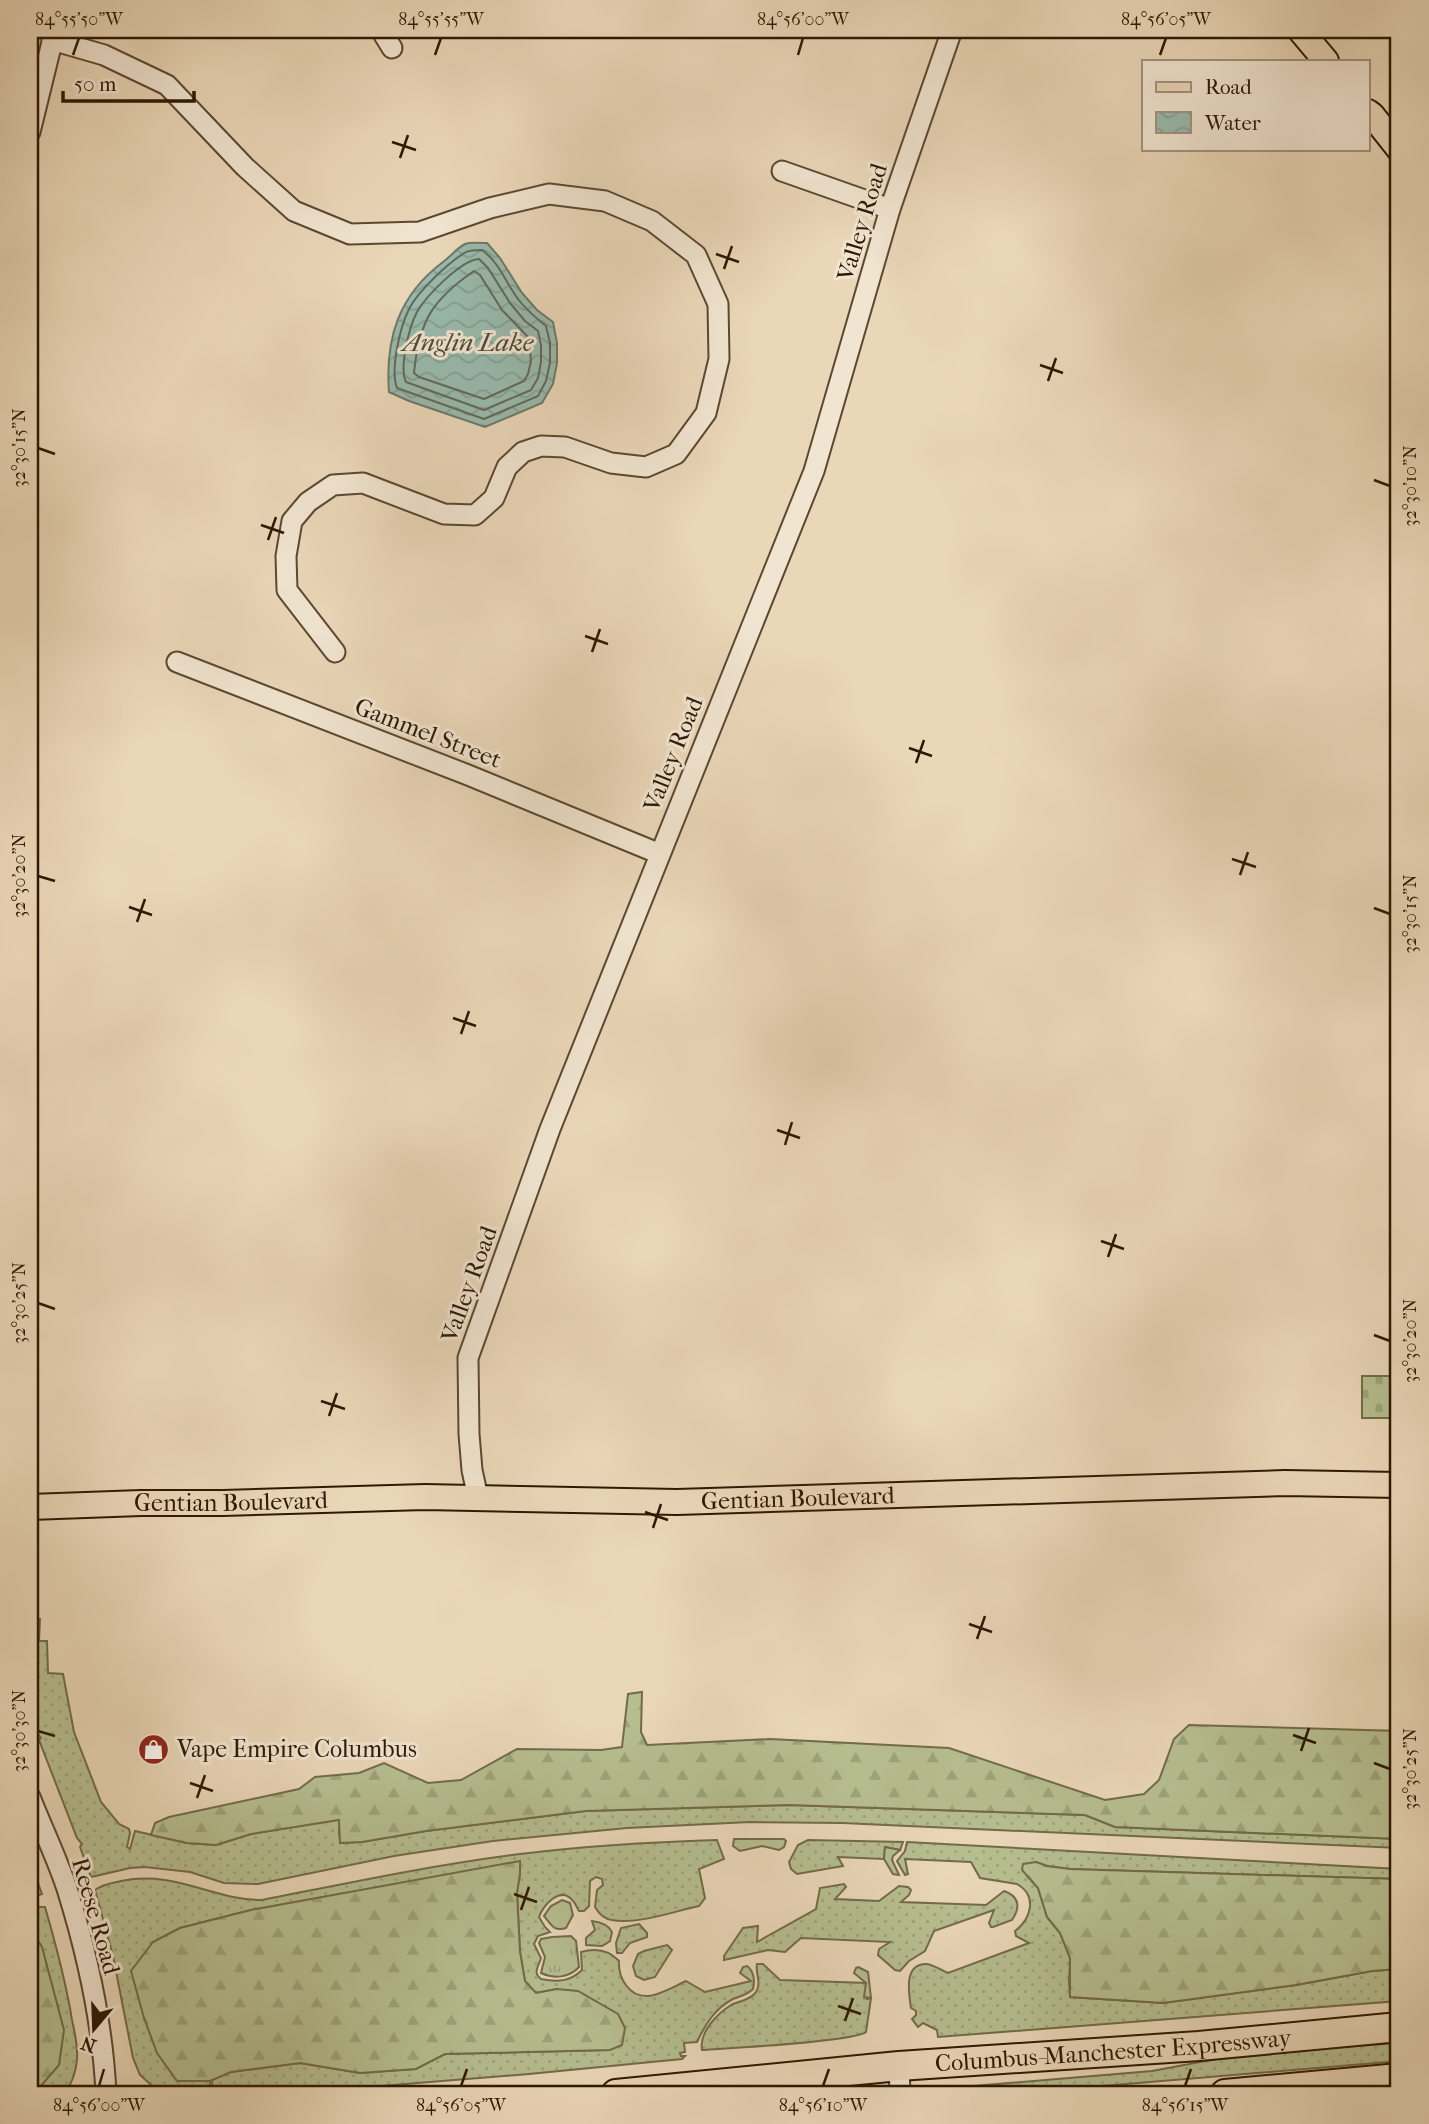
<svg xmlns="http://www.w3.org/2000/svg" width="1429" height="2124" viewBox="0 0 1429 2124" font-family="'IM FELL French Canon',serif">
<defs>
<pattern id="grass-dots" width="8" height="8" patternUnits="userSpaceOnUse" patternTransform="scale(1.75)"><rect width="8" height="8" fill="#b6be90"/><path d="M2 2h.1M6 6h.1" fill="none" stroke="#9da37b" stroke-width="1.8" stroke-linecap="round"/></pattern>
<pattern id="forest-firs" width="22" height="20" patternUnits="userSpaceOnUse" patternTransform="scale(1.75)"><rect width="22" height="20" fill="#b6be90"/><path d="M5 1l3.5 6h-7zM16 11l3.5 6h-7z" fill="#9da37b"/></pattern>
<pattern id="cemetery-stones" width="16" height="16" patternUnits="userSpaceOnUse" patternTransform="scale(1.75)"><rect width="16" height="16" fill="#b6be90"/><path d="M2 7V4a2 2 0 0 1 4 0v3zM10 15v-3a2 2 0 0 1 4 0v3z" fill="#9da37b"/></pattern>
<pattern id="park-tufts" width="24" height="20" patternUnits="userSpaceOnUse" patternTransform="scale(1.75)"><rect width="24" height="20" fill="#b6be90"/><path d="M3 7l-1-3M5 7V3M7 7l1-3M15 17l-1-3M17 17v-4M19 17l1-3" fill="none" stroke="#9da37b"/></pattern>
<pattern id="water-waves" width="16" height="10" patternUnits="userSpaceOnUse" patternTransform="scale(1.75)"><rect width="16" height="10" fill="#98baad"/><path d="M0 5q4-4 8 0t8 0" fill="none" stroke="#839f93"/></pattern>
</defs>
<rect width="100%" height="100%" fill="#ead7b8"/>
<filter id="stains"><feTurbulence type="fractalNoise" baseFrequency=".00286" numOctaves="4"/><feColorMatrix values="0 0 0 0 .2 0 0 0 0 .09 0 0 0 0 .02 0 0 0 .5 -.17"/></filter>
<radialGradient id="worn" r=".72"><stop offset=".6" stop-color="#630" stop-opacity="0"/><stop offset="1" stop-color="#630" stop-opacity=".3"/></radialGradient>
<!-- grass -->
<g fill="url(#grass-dots)" stroke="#726b4a" stroke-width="2">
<path d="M30,1618L40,1619L39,1641H47L48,1673L63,1674L74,1732L101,1802L119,1824L129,1829L130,1833L127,1847L130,1849L135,1831L187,1843L216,1845L251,1834L340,1819L339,1833L341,1843L362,1842L426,1831L586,1811L789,1805L1085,1815L1115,1827L1399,1839V1848L842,1823L750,1822L627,1828L493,1841L394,1856L258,1884L224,1883L190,1872L145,1867L130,1868L91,1877L80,1847L82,1844L77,1838L39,1740L41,1738L35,1730L30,1716Z"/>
<path d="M717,1840L724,1859L699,1869L705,1898L699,1906C675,1911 637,1925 612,1920C604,1919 599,1914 595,1907L597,1890L603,1885L602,1879L596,1877L590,1881L589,1906L584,1911H579C577,1908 576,1904 573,1901C561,1885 543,1905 539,1917L545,1927L550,1932L538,1936L534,1944L541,1958C539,1966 532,1972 541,1979C557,1982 570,1982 582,1970L581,1952C595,1948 609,1950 619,1961C618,1978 629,1997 648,1996C660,1995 675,1986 686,1981L705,1992L751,1981L740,1973L743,1967L747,1966C754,1971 755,1981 753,1989C747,1995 741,1996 733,1999C715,2008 705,2025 697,2042L684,2043L685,2052L680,2053L681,2056H685L682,2059L529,2074L282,2094H213L212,2080L230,2072L300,2063L360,2073L415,2069L445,2054L609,2050L557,1989L535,1993L525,1982L520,1952L517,1893L520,1873L519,1862L251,1910L180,1928L153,1942L177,2081H210V2094H161L140,2075L133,2058L113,1956L95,1890C103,1884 112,1883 121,1881C176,1870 212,1900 262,1900C348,1883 433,1865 520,1854C585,1846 651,1842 717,1840Z"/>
<path d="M808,1840L903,1842L900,1850L885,1847L884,1859L838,1857L843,1866L797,1874L791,1869L789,1862L798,1845Z"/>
<path d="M907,1842L1399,1869V1879L1070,1869L1047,1866L1036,1862L1027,1876L1038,1888L1047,1917L1060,1933L1070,1958L1069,1982L1070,1997L1163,2003L1296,1985L1372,1971L1399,1969V2001L938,2037L937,2030L923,2023L918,2027L912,2019L916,2015V2011L911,2008C909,1994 903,1964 926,1964C932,1964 941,1970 948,1973L1029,1943L1016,1936L1015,1931C1031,1919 1038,1896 1017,1884L980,1878L971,1862L905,1859L908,1874L905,1875L897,1861L905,1851Z"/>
<path d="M32,1867L42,1894L30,1899V1868Z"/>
<path d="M844,1884L846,1887L835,1899L879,1901L899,1886L908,1887L911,1890L909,1895L901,1902L986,1905L1004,1891C1019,1896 1021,1907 1012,1920L993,1927H991L989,1923L994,1910L934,1931L925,1951L909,1961L900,1971L895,1970L878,1955L879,1949L890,1942L801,1938L785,1952L768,1950L724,1960V1956L743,1928L758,1926L757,1942L816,1909L820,1888Z"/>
<path d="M40,1907H45C56,1945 66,1982 72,2020C75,2033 78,2046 77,2059C76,2072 72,2084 64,2094H30V2088L40,2087L42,1947L30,1930V1910Z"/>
<path d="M592,1921C600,1922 608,1924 612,1932L610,1941L602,1946L586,1945V1938L595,1930Z"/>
<path d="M639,1924L647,1933V1937L630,1943L622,1953H617L616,1943L621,1928Z"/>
<path d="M667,1945L672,1950L655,1977L644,1980L636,1976L633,1966L638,1954L644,1951Z"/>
<path d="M757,1964H763L780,1980L867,1983V1999L871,1998L866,2032C853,2042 728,2048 702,2050C699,2032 717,2014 731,2005C739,2001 751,2000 756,1992C762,1983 755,1973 757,1964Z"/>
<path d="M1399,2043V2061L1008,2094H942L943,2090L949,2088L1152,2071L1243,2054Z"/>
<path d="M852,2087L856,2091L855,2094H755Z"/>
</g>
<!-- forest -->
<g fill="url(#forest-firs)" stroke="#726b4a" stroke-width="2">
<path d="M642,1692L641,1732L647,1745L770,1739L949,1748L1105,1800L1144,1794L1159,1780L1174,1739L1189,1725L1399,1731V1839L1115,1827L1085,1815L789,1805L586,1811L426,1831L362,1842L340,1843L339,1820L251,1834L216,1845L187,1843L151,1835L155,1823L169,1817L299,1789L315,1777L359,1773L384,1763L428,1783L461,1780L517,1749L601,1750L622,1747L628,1694Z"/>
<path d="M520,1861V1873L517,1893L520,1952L525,1981L536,1993L557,1989L578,1991L618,2014L625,2028L622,2045L610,2050L445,2054L416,2069L360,2073L300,2063L231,2072L210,2081H177L157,2053L144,2018L131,1971L153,1942L180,1928L251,1910Z"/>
<path d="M1036,1862L1047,1866L1070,1869L1399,1879V1969L1372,1971L1296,1985L1163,2003L1070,1997V1958L1060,1933L1047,1917L1038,1888L1022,1870L1023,1864Z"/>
<path d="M30,1930L42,1947L64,2030L59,2065L40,2087L30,2088Z"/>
</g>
<!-- cemetery -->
<rect fill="url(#cemetery-stones)" stroke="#726b4a" stroke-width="2" x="1362" y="1376" width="37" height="42"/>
<!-- park -->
<g fill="url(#park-tufts)" stroke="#726b4a" stroke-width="2">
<path d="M562,1900L570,1903L573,1915L566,1928C553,1932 551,1924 544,1916L551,1906Z"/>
<path d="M552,1937L571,1936L576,1941L579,1967C569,1978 554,1979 541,1973L545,1957L539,1943L541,1939Z"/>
</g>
<!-- garden -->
<g fill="#b6be90" stroke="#726b4a" stroke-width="2">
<path d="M734,1839H784L786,1841L784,1847L779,1850L762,1846L740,1851L733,1846Z"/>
<path d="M885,1847L900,1850L893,1856L892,1860L899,1875L893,1874L884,1859Z"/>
<path d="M858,1967L868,1972L871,1998L864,1997L866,1983L854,1973L856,1968Z"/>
</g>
<!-- water -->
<path fill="url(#water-waves)" stroke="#6d7969" stroke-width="2" d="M487,243L500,258L522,293L537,310L553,322L557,343V363L553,384L542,403L485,427L409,401L389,392C385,338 399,295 443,262C450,257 457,248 465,244C470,242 480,243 487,243Z"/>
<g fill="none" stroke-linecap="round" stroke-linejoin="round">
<!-- shore -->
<g stroke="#626958" stroke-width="2">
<path d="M482,250C499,262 506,283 518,299C526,310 536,318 546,326L550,343V363L546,381L538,396L484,419L397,388C390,370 400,327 409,309C418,291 449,262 466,252C471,250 477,250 482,250Z"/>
<path d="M479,259L488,268L510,303L525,321L538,331L541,345V362L538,378L531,390L484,410L406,382C399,368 409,327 417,312C426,296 461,260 479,259Z"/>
<path d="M474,271L480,275L502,310L529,338L531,361L528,374L524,381L484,399L419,377L414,373C419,321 432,300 474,271Z"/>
</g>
<defs>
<g id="minor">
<path d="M381,30L392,48"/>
<path d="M52,40L104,55L167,85L245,167L294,211L350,234L420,232L490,208L549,194L605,201L652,221L696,255L718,304L719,359L706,413L676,454L646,467L611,463L565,447L541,446L523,452L507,467L494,498L475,515L444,514L363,483L333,485L308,502L292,521L286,556L287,590L335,652"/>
<path d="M30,132L55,30"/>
<path d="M782,171L890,209"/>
<path d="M177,662L468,775L660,854"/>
<path d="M478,1498L472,1470L469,1434L468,1358L550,1129L814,471L890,209L952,30"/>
<path d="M30,1797C42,1828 58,1860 68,1892C88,1957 103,2027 106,2094"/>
<path d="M899,2066L900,2094"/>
</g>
<g id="major">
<path d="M1300,30L1326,61"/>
<path d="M1368,112L1372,115L1399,149"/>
<path id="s1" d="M30,1507L141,1503H223L425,1497L677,1502L1285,1483L1399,1485"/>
</g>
<g id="highway">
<path id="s2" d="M616,2094L899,2066L1199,2046L1399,2027"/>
<path d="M1225,2094L1399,2078"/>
</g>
</defs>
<!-- minor casing -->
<use href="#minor" stroke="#5c4830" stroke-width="23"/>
<!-- major casing -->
<use href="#major" stroke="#2d1803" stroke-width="28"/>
<!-- highway casing -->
<use href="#highway" stroke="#2d1803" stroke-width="32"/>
<!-- minor -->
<use href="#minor" stroke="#f1e5d1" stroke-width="19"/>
<!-- major -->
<use href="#major" stroke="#ead7b8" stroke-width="24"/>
<!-- highway -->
<use href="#highway" stroke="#ead7b8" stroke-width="28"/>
</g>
<!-- ticks -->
<path fill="none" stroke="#2d1803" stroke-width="2.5" d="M73,55L79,38M435,55L441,38M798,55L803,38M1160,55L1166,38M392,142L416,150M400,158L408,135M716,254L739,262M724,269L732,246M1040,365L1063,373M1048,381L1056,358M38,448L55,454M1374,480L1390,486M261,525L284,533M268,540L276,517M585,636L608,644M592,652L600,629M909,748L932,756M916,763L924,740M1232,859L1256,867M1240,875L1248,852M38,876L55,881M129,907L152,915M1374,908L1390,914M137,922L145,899M453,1018L476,1026M461,1034L469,1011M777,1130L800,1138M785,1145L792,1122M1101,1241L1124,1249M1108,1257L1116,1234M38,1303L55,1309M1374,1335L1390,1341M321,1401L345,1409M329,1416L337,1393M645,1512L668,1520M653,1528L661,1504M969,1624L992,1632M977,1639L985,1616M38,1731L55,1736M1293,1735L1316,1743M1301,1751L1309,1728M1374,1763L1390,1769M190,1783L213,1791M197,1798L205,1775M514,1894L537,1902M521,1910L529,1887M838,2006L861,2014M845,2021L853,1998M99,2086L104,2069M461,2086L467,2069M823,2086L829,2069M1185,2086L1191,2069"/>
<!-- icons -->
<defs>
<symbol id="shop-disc" viewBox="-11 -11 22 22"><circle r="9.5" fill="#8f2418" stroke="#f1e5d1"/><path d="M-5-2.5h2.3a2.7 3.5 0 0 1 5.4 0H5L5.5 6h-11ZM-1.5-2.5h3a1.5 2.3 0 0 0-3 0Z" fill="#fff"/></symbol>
</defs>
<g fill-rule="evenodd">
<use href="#shop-disc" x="136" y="1732" width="35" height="35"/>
</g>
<g text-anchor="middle" stroke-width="6" stroke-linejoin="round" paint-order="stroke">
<!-- street labels -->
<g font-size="24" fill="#2d1803" stroke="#f1e5d1">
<text transform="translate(862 222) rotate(-73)" y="8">Valley Road</text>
<text transform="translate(428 733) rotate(21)" y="8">Gammel Street</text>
<text transform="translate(673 754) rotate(-68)" y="8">Valley Road</text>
<text transform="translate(469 1284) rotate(-70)" y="8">Valley Road</text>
<text dy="8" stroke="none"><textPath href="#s1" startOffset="768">Gentian Boulevard</textPath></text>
<text dy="8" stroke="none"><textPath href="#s1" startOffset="201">Gentian Boulevard</textPath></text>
<text transform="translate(96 1916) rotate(74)" y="8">Reese Road</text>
<text dy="8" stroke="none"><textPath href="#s2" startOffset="499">Columbus-Manchester Expressway</textPath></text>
</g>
<!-- poi labels -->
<g font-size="24" fill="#2d1803" stroke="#f1e5d1" text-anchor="start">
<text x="177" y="1757">Vape Empire Columbus</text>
</g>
<!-- water labels -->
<g font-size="26" font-style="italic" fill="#4d4936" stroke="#f1e5d1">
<text x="468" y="351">Anglin Lake</text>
</g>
</g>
<!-- margin -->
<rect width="1429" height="2124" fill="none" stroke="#ead7b8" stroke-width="77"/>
<!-- legend -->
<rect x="1142" y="60" width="228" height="91" fill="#f1e5d1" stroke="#a3937f" stroke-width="2"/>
<rect x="1156" y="82" width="35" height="10" fill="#ead7b8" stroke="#a3937f" stroke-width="2"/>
<text x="1205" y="94" font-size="21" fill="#2d1803">Road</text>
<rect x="1156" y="112" width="35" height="21" fill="url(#water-waves)" stroke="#a3937f" stroke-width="2"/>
<text x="1205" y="130" font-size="21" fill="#2d1803">Water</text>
<!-- north arrow -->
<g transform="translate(94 2029) rotate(199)" stroke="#f1e5d1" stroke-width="5" paint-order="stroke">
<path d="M0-5L12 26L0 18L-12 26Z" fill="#2d1803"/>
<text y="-10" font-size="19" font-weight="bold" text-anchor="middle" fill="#2d1803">N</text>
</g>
<!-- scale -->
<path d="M63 91v10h131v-10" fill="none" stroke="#2d1803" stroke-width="3.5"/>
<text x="74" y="91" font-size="21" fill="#2d1803" stroke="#f1e5d1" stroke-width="5" paint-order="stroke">50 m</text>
<rect x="38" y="38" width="1352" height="2048" fill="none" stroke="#2d1803" stroke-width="2.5"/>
<g font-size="18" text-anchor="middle" fill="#2d1803">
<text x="79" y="25">84°55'50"W</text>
<text x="441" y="25">84°55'55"W</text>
<text x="803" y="25">84°56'00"W</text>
<text x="1166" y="25">84°56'05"W</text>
<text transform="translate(19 448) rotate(-90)" y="6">32°30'15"N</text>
<text transform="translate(1410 486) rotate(-90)" y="6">32°30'10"N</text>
<text transform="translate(19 876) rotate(-90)" y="6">32°30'20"N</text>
<text transform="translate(1410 914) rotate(-90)" y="6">32°30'15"N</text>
<text transform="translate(19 1303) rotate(-90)" y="6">32°30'25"N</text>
<text transform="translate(1410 1341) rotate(-90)" y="6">32°30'20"N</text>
<text transform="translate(19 1731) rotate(-90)" y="6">32°30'30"N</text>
<text transform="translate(1410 1769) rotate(-90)" y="6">32°30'25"N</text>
<text x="99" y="2111">84°56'00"W</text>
<text x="461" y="2111">84°56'05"W</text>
<text x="823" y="2111">84°56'10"W</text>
<text x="1185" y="2111">84°56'15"W</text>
</g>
<rect width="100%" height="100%" filter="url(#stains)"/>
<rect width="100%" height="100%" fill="url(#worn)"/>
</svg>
